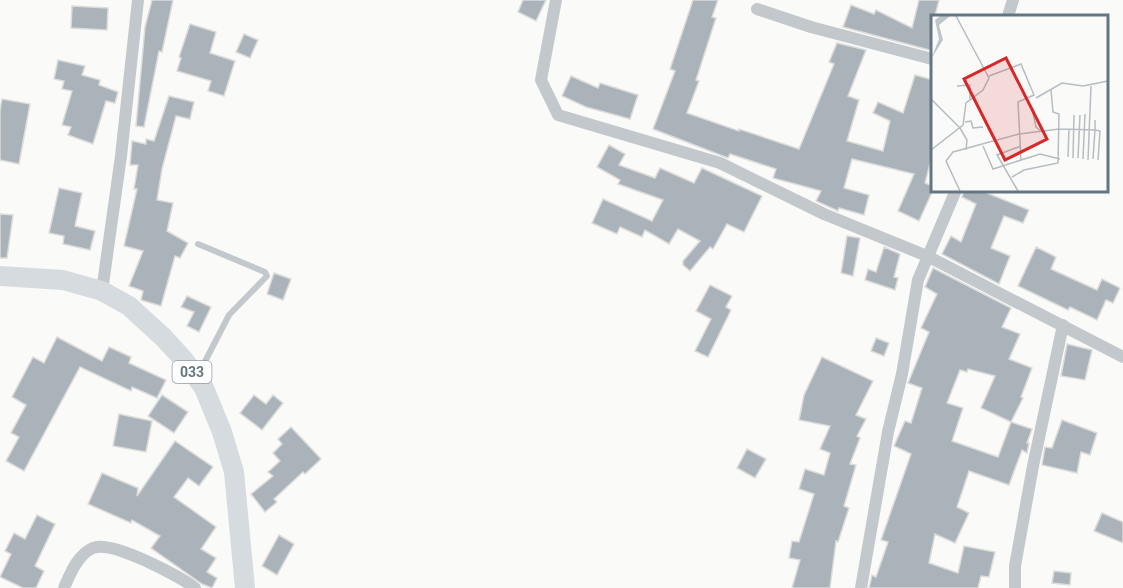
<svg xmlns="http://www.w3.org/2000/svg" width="1123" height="588" viewBox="0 0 1123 588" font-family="Roboto,sans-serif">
<rect width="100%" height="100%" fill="#fafaf8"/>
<!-- building -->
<g fill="#aab3b9" stroke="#dcdcda" stroke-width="1.5" fill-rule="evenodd">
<path d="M152,0H173L162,52L159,51L144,127L136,126L145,27Z"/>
<path d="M523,0H546L536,21L518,12Z"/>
<path d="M693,0H718L712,17L716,18L696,80L699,81L687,113L739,131V129L799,149L834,64L829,62L837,43L866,50L848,96L859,100L847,141L883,151L890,121L873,113L878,102L903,113L915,75L933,80V152L925,183L933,186V190L919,221L898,211L914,174L852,159L844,188L869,195L864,215L839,208L838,211L816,201L821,191L773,178L776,169L730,154L728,158L653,129L675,71L670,69Z"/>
<path d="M919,0H939L935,16H933V51L843,27L851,5L874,14L876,10L912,28Z"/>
<path d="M72,6L108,8L107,30L71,28Z"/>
<path d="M190,24L216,32L210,53L235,61L224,96L208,91L211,81L177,71L181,58L179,57Z"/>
<path d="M244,34L258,40L250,58L236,52Z"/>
<path d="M58,60L85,66L82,75L100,80L99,85L118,92L115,103L106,101L93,144L68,135L71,127L62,125L72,91L62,89L64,81L54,79Z"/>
<path d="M571,76L598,88L600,83L638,95L630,119L586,107L562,96Z"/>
<path d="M169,96L194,102L190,119L176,116L162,169L157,200L173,203L167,231L188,243L180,258L175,256L161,306L141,300L143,291L129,286L143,251L124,246L137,189H134L138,165H130L132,141L146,144V139L154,141Z"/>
<path d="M2,99L30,104L19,164L0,160V110Z"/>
<path d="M609,145L625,154L619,165L655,178L660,168L694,183L702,168L762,196L744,232L727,224L713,249L710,247L690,271L683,265V261L700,241L678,229L669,244L645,230L642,237L620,227L617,234L592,223L603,199L652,221L663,200L618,184L620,180L597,167Z"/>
<path d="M59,188L82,193L75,226L95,231L90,250L63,244L64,236L49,233Z"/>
<path d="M964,190H988L987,193L1029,210L1023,223L1004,216L991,248L1010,256L999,284L942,254L951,236L961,242L976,204L962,197Z"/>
<path d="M0,214L13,215L7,258H0Z"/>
<path d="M847,236L860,238L853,276L841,273Z"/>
<path d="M884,247L900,254L894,277L898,278L895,290L865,280L868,269L876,272Z"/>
<path d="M1036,247L1056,257L1051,269L1097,290L1102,279L1120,288L1113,303L1106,300L1097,320L1070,307L1068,310L1018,286Z"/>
<path d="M933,268L1011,308L1002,327L1020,334L1009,359L1032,368L1021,397L1023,398L1011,422L1032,429L1027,443H1029L1027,453L1022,450L1009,485L969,471L957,507L969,513L955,543L935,534L929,563L958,573L964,546L995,552L989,577L981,576L978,588H869L872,575L876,577L888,542L881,540L911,454L894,446L905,421L911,423L922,388L908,383L929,332L921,328L937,294L925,287ZM968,369L995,376L981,408L1011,422L998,457L952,441L963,408L947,403L960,370L967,372Z"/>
<path d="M274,273L291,279L283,300L267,294Z"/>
<path d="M710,285L732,296L726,307L731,310L708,357L695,351L711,319L696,311Z"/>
<path d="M187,296L211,307L199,332L187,326L194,312L181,307Z"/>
<path d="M57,337L102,361L109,347L131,357L129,363L166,380L157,398L132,387L131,391L80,367L24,471L6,461L19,437L11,433L26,405L12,397L33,357L44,363Z"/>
<path d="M876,338L889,343L884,356L871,351Z"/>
<path d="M1067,344L1092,350L1085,380L1061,376Z"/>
<path d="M822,357L873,381L856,415L866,419L857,436L860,438L850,464L856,465L844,506L849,508L838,542L836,541L830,588H792L800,560L789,558L792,541L799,542L814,494L799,489L805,469L824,475L830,453L820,449L830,426L799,420L804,395Z"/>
<path d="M162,395L188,412L174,433L148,416Z"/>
<path d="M254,395L266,404L273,395L283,403L262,430L240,413Z"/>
<path d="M119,414L152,421L146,452L113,446Z"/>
<path d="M1062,420L1097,433L1090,455L1081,452L1077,473L1042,465L1045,447L1052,448Z"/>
<path d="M291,427L321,459L305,474L303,472L274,499L277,502L265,512L251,494L273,476L268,472L280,461L273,453L282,444L278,439Z"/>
<path d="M175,441L213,467L199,486L188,478L174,497L216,527L201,549L216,558L207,572L217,578L212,588L202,584L151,548L160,536L132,520L131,523L88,504L102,473L138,488L137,496Z"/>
<path d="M747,449L766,459L755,478L737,468Z"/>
<path d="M1102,513L1123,522V543L1094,531Z"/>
<path d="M37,515L55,524L35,566L44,571L36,588H23L0,577L11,554L5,551L14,533L25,539Z"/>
<path d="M279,535L294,544L277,575L262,566Z"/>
<path d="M1054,571L1071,573L1070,585L1052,583Z"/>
</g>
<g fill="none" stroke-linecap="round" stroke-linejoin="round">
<!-- service -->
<path stroke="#c3c8cc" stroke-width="6" d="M198,244L265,272L267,276L229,315L198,375"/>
<!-- minor -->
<g stroke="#c3c8cc" stroke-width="12">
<path d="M556,0L541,80L558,115L720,163L824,214L927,256L1123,357"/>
<path d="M757,9L811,27L932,59"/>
<path d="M1008,16L1013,0"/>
<path d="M102,291L121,156L138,0"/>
<path d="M64,588C70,574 78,554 93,548C112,540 179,576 195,588"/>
<path d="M861,588L888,432L902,374L918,280L956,190"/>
<path d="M1015,588V566L1033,466L1063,325"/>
</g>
<!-- primary -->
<path stroke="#d6dbdf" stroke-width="20" d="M0,276L63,280L102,291L129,306L164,338L184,360L204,388L222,432L234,472L245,588"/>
</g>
<g text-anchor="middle" stroke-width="6" stroke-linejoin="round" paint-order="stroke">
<!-- shield labels -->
<rect fill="#fff" stroke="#939fa8" stroke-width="1.5" x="172.5" y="361" width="39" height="22" rx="4.5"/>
<g font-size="14" font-weight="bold" fill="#657683">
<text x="192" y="377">033</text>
</g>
</g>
<!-- overview -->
<g transform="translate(931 15)">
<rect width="177" height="177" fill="#fafaf8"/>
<path d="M9,1H19L8,10L12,25L0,44L8,24L4,5Z" fill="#bbc7cb"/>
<path fill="none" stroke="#b5bdc2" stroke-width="1.5" d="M58,61L90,49L103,80L87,87L90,145M26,71L39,70V84M105,83L131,68L152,71L177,66M0,84L29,113L36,125L35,135M102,98L105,112L110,116M34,107L40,106L42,113L52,112M52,131L62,154L109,139L129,144M0,135L32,110L35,88L52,75L58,63L25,1M137,142L138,114M142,143L143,100M147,143L149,100M152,144L154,99M162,144L164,115L169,116L167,145M157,145L160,71M81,162L93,155L127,148L128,99L122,97L120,75M29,176L15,146L22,137L88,119L128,114L164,115V105M87,176L66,140L90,131"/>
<path fill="#d62828" fill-opacity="0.15" stroke="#d62828" stroke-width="3" d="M75,43L116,124L74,145L33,64Z"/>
<rect width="177" height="177" fill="none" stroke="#657683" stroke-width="3"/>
</g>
</svg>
